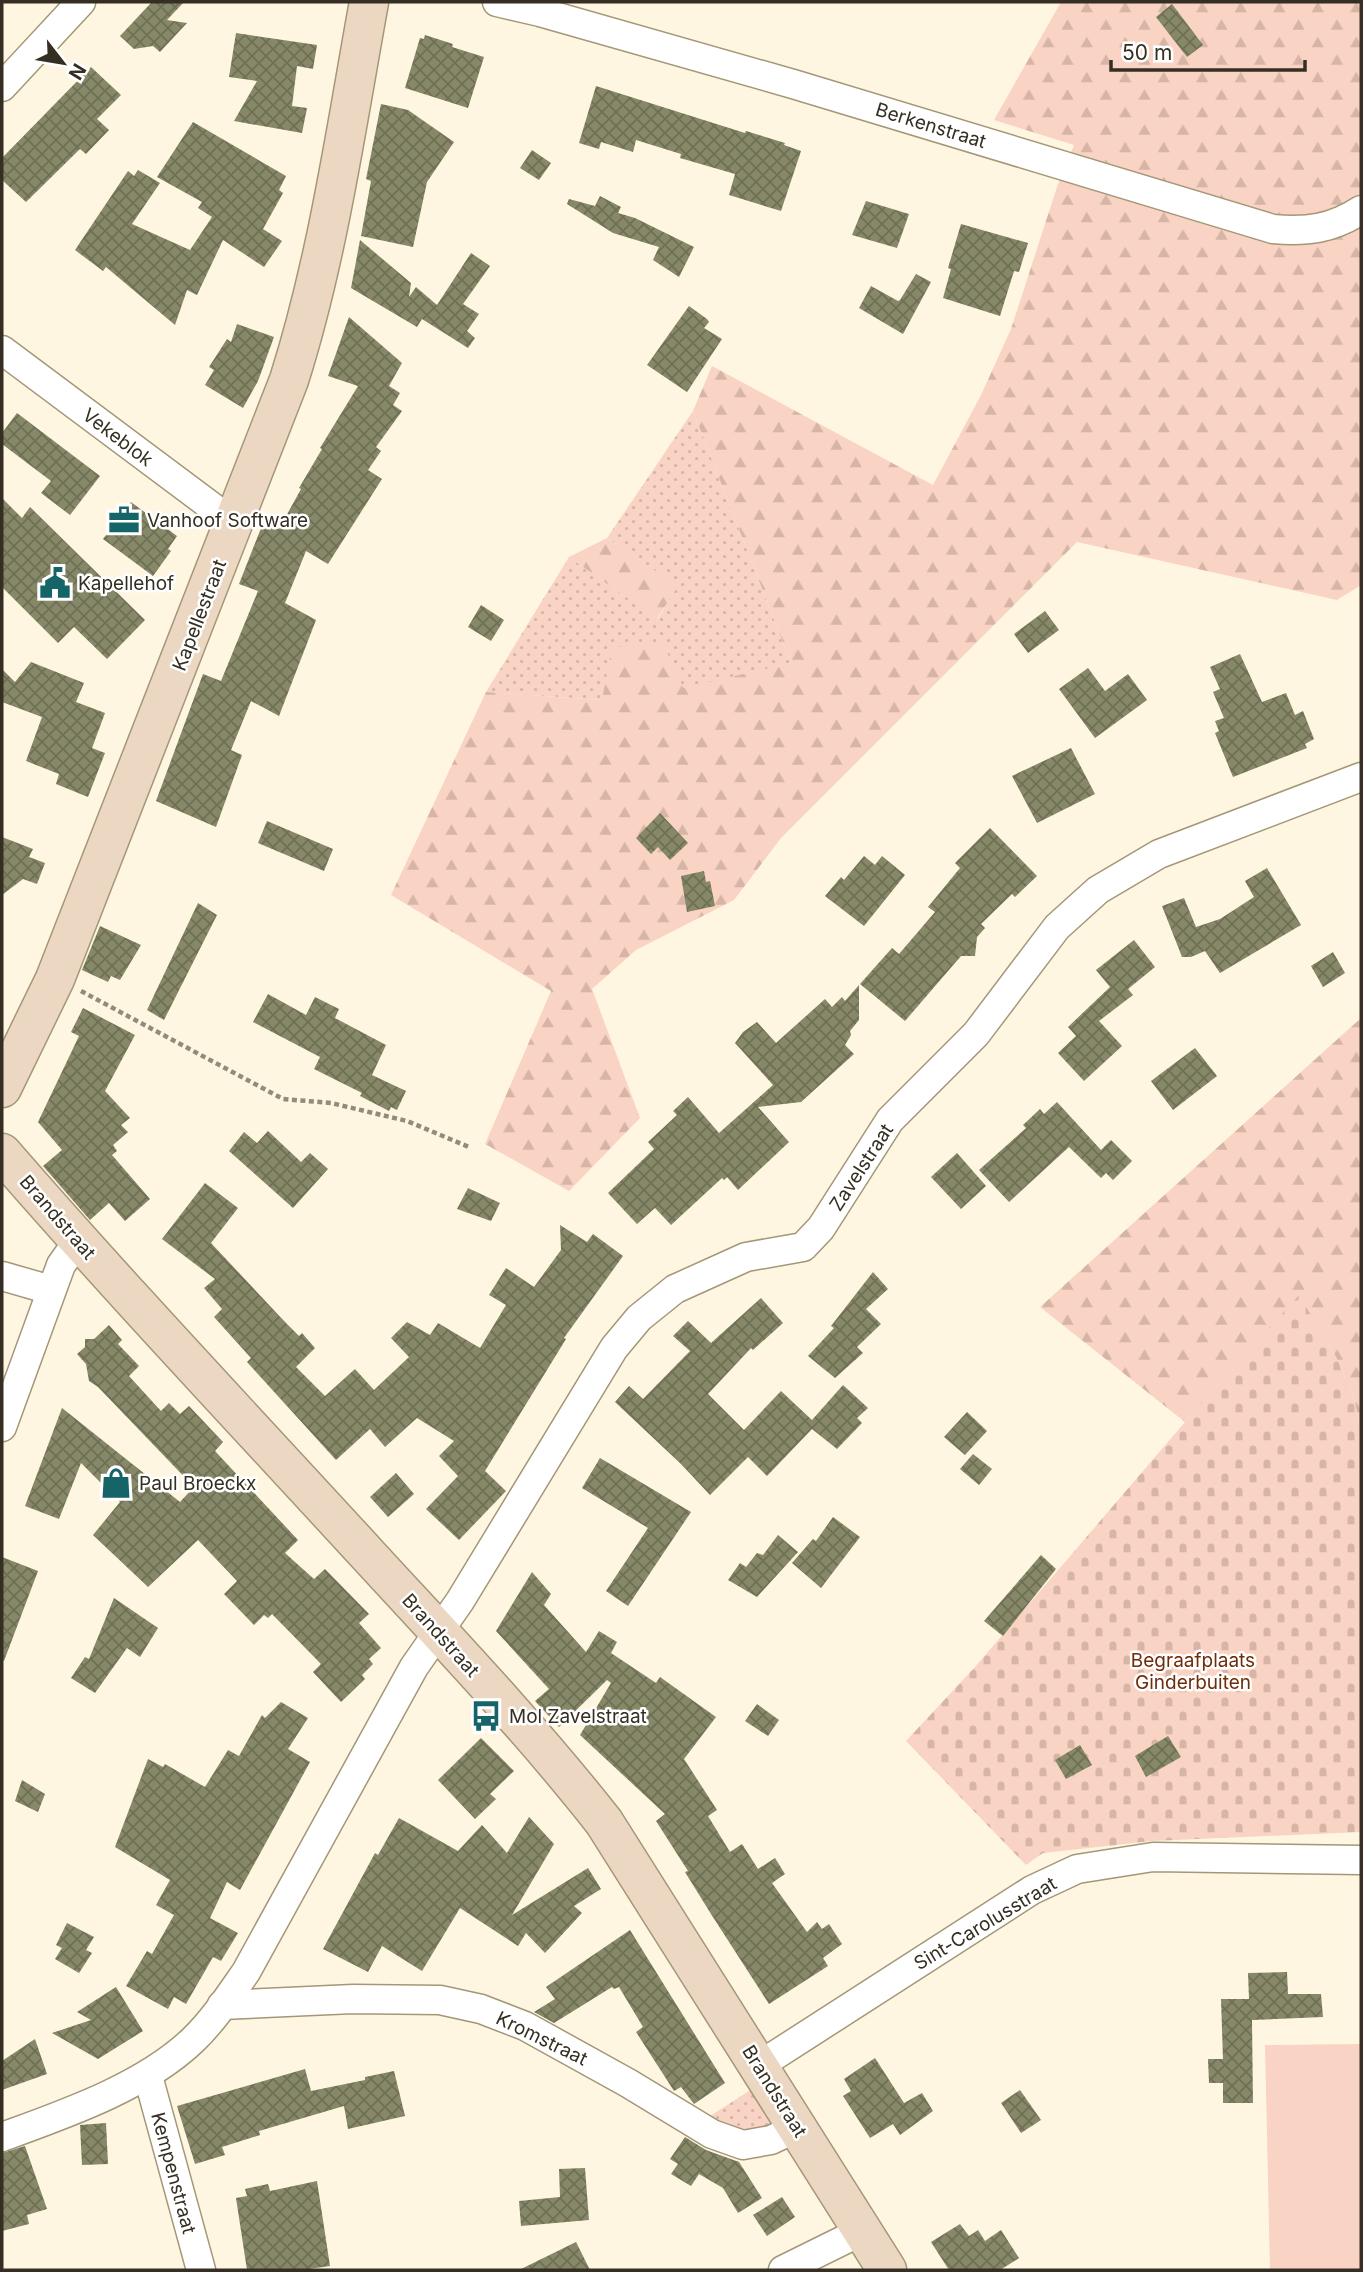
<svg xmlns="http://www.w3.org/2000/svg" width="1363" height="2272" viewBox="0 0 1363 2272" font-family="Inter,sans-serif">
<defs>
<pattern id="grass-dots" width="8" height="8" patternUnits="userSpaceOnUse" patternTransform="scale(1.75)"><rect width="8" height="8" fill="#f9d3c3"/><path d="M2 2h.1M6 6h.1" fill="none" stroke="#d6b5a7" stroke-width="1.8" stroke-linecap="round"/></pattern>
<pattern id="forest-firs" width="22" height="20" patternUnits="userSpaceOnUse" patternTransform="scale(1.75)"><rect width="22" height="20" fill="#f9d3c3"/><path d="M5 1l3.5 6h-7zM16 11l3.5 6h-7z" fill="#d6b5a7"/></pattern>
<pattern id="cemetery-stones" width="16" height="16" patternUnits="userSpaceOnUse" patternTransform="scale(1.75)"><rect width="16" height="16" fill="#f9d3c3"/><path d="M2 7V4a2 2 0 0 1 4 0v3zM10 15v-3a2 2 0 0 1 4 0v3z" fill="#d6b5a7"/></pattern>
<pattern id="building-cross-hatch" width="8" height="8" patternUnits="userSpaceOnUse" patternTransform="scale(1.75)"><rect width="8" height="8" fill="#868868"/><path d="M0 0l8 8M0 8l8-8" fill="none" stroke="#6e7055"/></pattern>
</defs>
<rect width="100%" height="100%" fill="#fff6e2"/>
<!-- grass -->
<g fill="url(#grass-dots)">
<path d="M693,411L791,663L682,689L612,648L603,700L486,692L569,557L658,619L677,586L607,538Z"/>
<path d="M752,2089L775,2127L757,2136L704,2120Z"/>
</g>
<!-- forest -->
<g fill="url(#forest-firs)">
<path d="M1061,2H1361V585L1337,600L1077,542L781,838L734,900L636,950L592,989L640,1118L569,1191L485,1144L551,991L391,895L486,692L602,700L612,647L664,645L683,688L791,663L693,411L712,366L933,485L981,395L1011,329L1057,187L1074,145L994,120Z"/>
<path d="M607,538L678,586L657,619L569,557Z"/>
<path d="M1361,1018V1434L1354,1398L1336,1357L1299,1296L1185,1422L1040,1307Z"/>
</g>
<!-- cemetery -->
<path fill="url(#cemetery-stones)" d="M1299,1295L1336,1357L1354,1398L1361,1434V1832L1152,1841L1043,1853L1026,1865L906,1741L975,1667L1185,1422Z"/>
<!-- green -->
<path fill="#f9d3c3" d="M1361,2044V2270H1270L1265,2045Z"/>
<!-- building -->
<g fill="url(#building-cross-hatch)">
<path d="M152,2H184L167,20L187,23L160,52L153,46L134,49L120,36Z"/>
<path d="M1172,4L1203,45L1187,57L1156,17Z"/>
<path d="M236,33L317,45L313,69L297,66L292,106L307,108L302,133L234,121L257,81L229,77Z"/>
<path d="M425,35L453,44L452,47L484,57L468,108L405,88L420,38L424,39Z"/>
<path d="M91,67L121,95L97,119L109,130L86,154L80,149L26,202L2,180V158Z"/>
<path d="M596,86L745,133L746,131L785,143L784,145L801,151L781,211L729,195L735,174L680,158L681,154L636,140L633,152L601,142L599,149L579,143Z"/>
<path d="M381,104L408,110L454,142L427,182L413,247L361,236L371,181L366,179Z"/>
<path d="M193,122L286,176L279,190L283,193L263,229L282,241L264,267L223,240L197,295L187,290L175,325L106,267L103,271L75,250L128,171L134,176L138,170L160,183L132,224L190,250L212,217L198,208L202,202L157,177Z"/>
<path d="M532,150L551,163L539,180L520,168Z"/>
<path d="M600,196L621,207L618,213L635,218L694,247L679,277L653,260L659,247L613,233L567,204L569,199L595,206Z"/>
<path d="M866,201L909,214L897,248L852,235Z"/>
<path d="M961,224L1028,243L1019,272L1014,271L1000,316L943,298L951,269L948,268Z"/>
<path d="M360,240L411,283L409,297L416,287L437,305L471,253L490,266L463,304L479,314L467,331L475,338L468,348L422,319L417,327L351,288Z"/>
<path d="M916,274L931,282L903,334L859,308L871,286L898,301L900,300Z"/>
<path d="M689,306L707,319L709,322L704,328L722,339L687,392L647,365Z"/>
<path d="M349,317L402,363L389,386L400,393L393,405L402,411L376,447L381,451L368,470L382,479L328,564L306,551L285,603L316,620L279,716L251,701L231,750L242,755L216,827L156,801L203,674L221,681L258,591L239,584L263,523L279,529L301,489L299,488L322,449L320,448L358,386L328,376Z"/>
<path d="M237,324L274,337L258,381L243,408L205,385L214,370L209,367L227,339L231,342Z"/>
<path d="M17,413L100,476L70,515L41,493L51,481L2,444V433Z"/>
<path d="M2,498L22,518L30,507L145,620L107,659L74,627L58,643L2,587Z"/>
<path d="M131,502L177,536L168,549L171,551L153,576L103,539Z"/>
<path d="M481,605L504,620L491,641L468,627Z"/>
<path d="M1045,611L1059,630L1028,653L1014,634Z"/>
<path d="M1240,654L1262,702L1286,693L1295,715L1303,711L1314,739L1305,744L1307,748L1233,777L1215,733L1219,731L1215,721L1224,718L1213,692L1220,689L1210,667Z"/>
<path d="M31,662L84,683L76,702L105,713L92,748L105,753L88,797L56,784L59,774L26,761L42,717L2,702V669L15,682Z"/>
<path d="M1088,668L1105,691L1128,674L1147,700L1095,738L1059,689Z"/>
<path d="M1071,748L1095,794L1037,823L1012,776Z"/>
<path d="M660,813L688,843L670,860L658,847L651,854L636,838Z"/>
<path d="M267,821L333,849L324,871L258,843Z"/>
<path d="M990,828L1037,876L1015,897L1012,894L981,924L985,928L977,937L975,956H961L905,1021L860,984L892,948L899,954L935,912L928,907L960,868L955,863Z"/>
<path d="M2,837L33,849L29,857L45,863L37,884L23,879L2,895Z"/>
<path d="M864,856L875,865L882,856L905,875L864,926L825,896L841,877L844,880Z"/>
<path d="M1267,868L1301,925L1220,973L1205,951L1191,957H1182L1162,906L1184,898L1196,927L1220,919L1254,897L1245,881Z"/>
<path d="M704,871L706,882L710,881L715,906L687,912L681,876Z"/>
<path d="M198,903L217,915L164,1020L147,1010Z"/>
<path d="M100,926L141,945L120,980L111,976L108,982L82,970Z"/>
<path d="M1134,940L1155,967L1128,989L1133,995L1099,1021L1122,1046L1084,1081L1058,1053L1076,1036L1068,1027L1110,987L1096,970Z"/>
<path d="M1333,952L1345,973L1323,987L1311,966Z"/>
<path d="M859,985V1020L850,1031L851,1035L845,1045L854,1054L801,1102L758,1107L789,1142L738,1190L727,1177L724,1180L722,1178L671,1225L655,1208L637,1224L608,1193L654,1149L648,1142L677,1115L673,1111L688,1097L719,1133L773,1085L735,1043L743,1032L757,1022L776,1043L825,999L832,1007L842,997L845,1001Z"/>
<path d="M268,994L306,1015L315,997L339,1009L335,1018L386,1045L372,1075L406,1091L397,1110L391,1107L389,1111L360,1096L362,1093L314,1069L320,1057L253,1022Z"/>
<path d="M83,1008L135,1035L105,1091L130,1118L121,1125L128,1132L113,1145L117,1151L112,1155L150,1199L125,1221L109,1203L90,1220L43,1166L62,1150L38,1122L79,1036L71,1032Z"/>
<path d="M1195,1048L1217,1076L1173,1110L1151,1081Z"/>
<path d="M1057,1102L1101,1150L1111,1140L1132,1161L1113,1180L1106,1173L1101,1178L1069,1147L1009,1202L979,1170L1026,1128L1023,1125L1040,1109L1044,1114Z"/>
<path d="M268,1131L301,1162L310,1153L328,1169L293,1208L229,1151L244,1132L257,1143Z"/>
<path d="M957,1153L986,1186L961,1209L931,1177Z"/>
<path d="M205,1183L238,1208L211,1243L285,1322L299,1336L302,1333L315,1348L296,1367L325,1396L355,1369L374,1390L409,1357L391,1338L407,1322L430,1335L438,1323L480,1348L506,1305L489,1295L506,1268L534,1287L561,1250L560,1225L587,1242L593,1234L623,1256L564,1338L566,1339L485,1471L506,1491L459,1540L426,1509L458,1476L439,1456L454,1441L417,1418L385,1447L370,1429L336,1460L247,1362L251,1358L214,1317L222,1309L204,1288L215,1279L162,1239Z"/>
<path d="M468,1188L500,1203L491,1221L457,1209Z"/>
<path d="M873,1272L888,1289L866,1309L881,1324L857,1347L863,1353L835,1378L808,1356L834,1328L831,1326Z"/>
<path d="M761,1298L783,1323L753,1350L751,1348L708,1394L744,1430L781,1391L812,1420L843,1385L868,1408L857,1418L862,1423L837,1449L812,1429L767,1476L748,1457L710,1495L681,1464L615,1402L629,1386L643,1399L690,1351L673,1336L688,1321L711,1343Z"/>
<path d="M109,1325L122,1340L118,1344L139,1366L129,1376L161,1411L169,1403L180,1414L189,1406L223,1442L215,1451L298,1540L285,1553L314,1579L325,1569L369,1614L359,1623L381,1648L369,1659L373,1664L362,1675L365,1679L341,1702L313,1672L321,1664L272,1614L268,1618L264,1615L254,1625L224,1594L237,1581L198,1540L148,1587L93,1535L120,1502L81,1463L59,1519L25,1506L62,1408L180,1502L194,1487L98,1387L89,1381L86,1364L77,1354L85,1347V1339H94Z"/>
<path d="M967,1412L987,1431L965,1455L944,1437Z"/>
<path d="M973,1454L992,1469L979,1485L960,1469Z"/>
<path d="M600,1458L691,1512L628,1606L606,1591L648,1528L582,1488Z"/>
<path d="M396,1473L414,1494L388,1517L370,1497Z"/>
<path d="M833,1517L860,1537L821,1588L792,1563L813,1539L816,1541Z"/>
<path d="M778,1535L798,1552L757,1597L728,1580L740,1563L746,1567L757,1553L763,1555Z"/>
<path d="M1041,1555L1056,1569L1003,1636L984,1621Z"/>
<path d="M2,1557L38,1571L4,1661L2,1660Z"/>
<path d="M532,1572L551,1594L544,1605L586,1652L599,1631L617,1642L611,1653L656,1683L660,1677L716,1717L684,1759L717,1810L708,1816L730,1852L742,1844L758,1869L775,1858L785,1874L772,1883L807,1932L817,1922L822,1929L829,1924L842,1944L823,1958L828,1966L769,2004L711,1914L685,1872L688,1871L656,1821L665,1814L580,1735L611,1683L607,1680L559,1727L535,1701L549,1689L496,1631Z"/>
<path d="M114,1598L158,1628L140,1657L127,1648L95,1693L71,1678L85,1657L89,1659Z"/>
<path d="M281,1702L308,1718L288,1749L310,1762L240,1890L227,1882L210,1918L238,1933L221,1961L213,1957L186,2004L174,1997L168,2009L126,1986L147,1951L152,1954L174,1915L156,1905L170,1880L115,1847L148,1759L163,1767L165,1764L205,1787L228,1750L239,1756L262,1715L265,1718Z"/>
<path d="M757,1704L779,1720L768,1736L745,1721Z"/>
<path d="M1168,1736L1181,1757L1146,1777L1135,1756Z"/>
<path d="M481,1738L514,1771L490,1794L496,1799L475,1819L438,1780Z"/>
<path d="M1080,1745L1092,1765L1066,1779L1055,1760Z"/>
<path d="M22,1780L45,1794L38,1812L15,1801Z"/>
<path d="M529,1817L554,1844L512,1915L588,1868L601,1889L574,1906L582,1913L545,1953L526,1933L518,1946L460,1908L422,1971L382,1946L368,1972L323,1949L375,1853L378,1855L399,1818L458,1851L482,1825L507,1853Z"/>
<path d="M67,1923L94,1937L86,1950L92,1953L79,1973L55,1959L62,1948L56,1945Z"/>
<path d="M630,1930L725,2083L694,2104L681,2087L674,2091L647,2049L636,2032L643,2027L619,1987L614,1989L612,1987L554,2023L534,2012L555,1999L546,1987Z"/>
<path d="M1287,1972L1288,1994H1321L1323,2017L1252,2020L1253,2103H1223V2083H1209L1208,2059H1223L1221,1999H1249L1248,1973Z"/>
<path d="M116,1987L143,2031L98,2059L52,2033L91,2020L77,2012Z"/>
<path d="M35,2039L47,2074L2,2090V2061Z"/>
<path d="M875,2058L904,2103L922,2093L933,2111L900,2135L893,2124L870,2138L843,2096L851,2091L844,2079Z"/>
<path d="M305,2069L311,2091L365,2080V2077L394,2071L405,2116L348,2129L344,2106L259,2131L260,2135L222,2147L225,2155L195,2164L177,2106Z"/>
<path d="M1020,2090L1041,2120L1021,2133L1001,2103Z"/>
<path d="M106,2123L108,2164L82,2165L80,2125Z"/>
<path d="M685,2137L706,2150L739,2162L762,2198L738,2213L723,2188L699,2174L691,2186L671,2174L678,2164L670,2159Z"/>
<path d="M25,2146L47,2209L27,2215L29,2224L2,2231V2153Z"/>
<path d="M585,2168L589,2220L521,2226L519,2201L560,2197L559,2169Z"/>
<path d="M317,2181L330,2266L302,2270H247L236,2198L247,2196L245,2189L268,2184L270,2191Z"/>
<path d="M782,2197L795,2217L767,2236L753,2215Z"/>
<path d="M960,2224L969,2236L978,2230L985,2241L1001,2230L1019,2258L1000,2270H949L931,2242Z"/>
<path d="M576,2242L590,2270H519Z"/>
</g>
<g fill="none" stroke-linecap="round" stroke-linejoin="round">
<defs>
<g id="street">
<path d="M497,2L540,12L793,84L1273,229C1307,232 1332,229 1361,210"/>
<path d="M2,87L81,2"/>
<path d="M2,350L235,524"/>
<path d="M2,1276L51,1290"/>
<path d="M2,1427L61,1265L78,1241"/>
<path d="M222,2005L353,1999L440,2000L481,2009L525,2026L628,2083L712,2134L743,2145L771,2140L798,2127"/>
<path d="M760,2065L1032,1890L1077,1869L1153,1857L1361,1860"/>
<path d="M148,2076L201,2270"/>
<path d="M2,2137C65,2114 144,2087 193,2040C213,2021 230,1995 246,1972L414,1667L460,1601L614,1348L639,1318L675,1289L746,1257L803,1247L821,1228L890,1120L976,1034L1057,927L1098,890L1159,854L1361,777"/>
<path d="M783,2270L862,2231"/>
</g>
<g id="secondary">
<path d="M2,1088L55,979L289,380C328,257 346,128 369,2"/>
<path d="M2,1153C121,1290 246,1422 369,1556C449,1643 531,1729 604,1822L887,2270"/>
</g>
</defs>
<!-- street casing -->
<use href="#street" stroke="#a49777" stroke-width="31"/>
<!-- secondary casing -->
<use href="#secondary" stroke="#a49777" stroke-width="41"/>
<!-- path -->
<path stroke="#928b7b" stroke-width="4.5" stroke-dasharray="5 3.5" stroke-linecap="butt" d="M81,991L283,1099L331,1103L407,1121L469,1147"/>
<!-- street -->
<use href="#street" stroke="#fff" stroke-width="28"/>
<!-- secondary -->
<use href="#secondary" stroke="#ecd8c2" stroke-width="38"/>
</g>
<!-- icons -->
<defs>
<symbol id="office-bare" viewBox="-9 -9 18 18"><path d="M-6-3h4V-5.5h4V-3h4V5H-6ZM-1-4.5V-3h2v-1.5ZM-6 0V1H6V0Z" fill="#156468" stroke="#fff" stroke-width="2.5" paint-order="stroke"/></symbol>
<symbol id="civic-bare" viewBox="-9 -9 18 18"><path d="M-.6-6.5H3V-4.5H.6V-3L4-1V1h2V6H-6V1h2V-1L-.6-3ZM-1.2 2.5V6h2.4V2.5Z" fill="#156468" stroke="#fff" stroke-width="2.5" paint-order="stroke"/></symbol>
<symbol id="shop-bare" viewBox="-9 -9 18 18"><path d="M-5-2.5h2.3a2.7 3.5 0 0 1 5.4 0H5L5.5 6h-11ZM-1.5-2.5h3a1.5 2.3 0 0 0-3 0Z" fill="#156468" stroke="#fff" stroke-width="2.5" paint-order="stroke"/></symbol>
<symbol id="bus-bare" viewBox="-9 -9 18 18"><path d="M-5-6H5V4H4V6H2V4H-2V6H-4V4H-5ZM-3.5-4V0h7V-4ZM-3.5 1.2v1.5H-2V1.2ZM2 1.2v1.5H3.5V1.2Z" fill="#156468" stroke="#fff" stroke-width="2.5" paint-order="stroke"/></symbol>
</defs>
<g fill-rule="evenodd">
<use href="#office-bare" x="102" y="498" width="44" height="44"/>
<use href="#civic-bare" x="33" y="561" width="44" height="44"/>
<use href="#shop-bare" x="94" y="1461" width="44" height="44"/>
<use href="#bus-bare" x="464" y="1694" width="44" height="44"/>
</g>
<g text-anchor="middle" stroke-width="5" stroke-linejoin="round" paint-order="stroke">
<!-- street labels -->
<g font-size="19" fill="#342f22" stroke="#fff">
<text transform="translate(931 125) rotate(17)" y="7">Berkenstraat</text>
<text transform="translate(118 437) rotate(37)" y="7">Vekeblok</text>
<text transform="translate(199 615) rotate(-69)" y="7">Kapellestraat</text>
<text transform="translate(861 1167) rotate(-57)" y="7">Zavelstraat</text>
<text transform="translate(58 1217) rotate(49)" y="7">Brandstraat</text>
<text transform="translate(441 1635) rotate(48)" y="7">Brandstraat</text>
<text transform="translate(985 1923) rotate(-31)" y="7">Sint-Carolusstraat</text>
<text transform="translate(542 2038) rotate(26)" y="7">Kromstraat</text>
<text transform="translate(775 2091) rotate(58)" y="7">Brandstraat</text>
<text transform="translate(174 2173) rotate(75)" y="7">Kempenstraat</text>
</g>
<!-- poi labels -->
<g font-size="19" fill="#342f22" stroke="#fff" text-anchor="start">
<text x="147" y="527">Vanhoof Software</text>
<text x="78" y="590">Kapellehof</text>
<text x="139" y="1490">Paul Broeckx</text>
<text x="509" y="1723">Mol Zavelstraat</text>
</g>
<!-- park labels -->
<g font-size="19" fill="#6f2c0a" stroke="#fff">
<text x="1193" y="1667">Begraafplaats<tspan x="1193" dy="22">Ginderbuiten</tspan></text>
</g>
</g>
<!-- border -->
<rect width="1363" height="2272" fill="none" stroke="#342f22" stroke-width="7"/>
<!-- north arrow -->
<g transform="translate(63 63) rotate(121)" stroke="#ffffff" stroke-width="5" paint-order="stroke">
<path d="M0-5L12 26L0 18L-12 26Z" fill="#342f22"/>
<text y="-10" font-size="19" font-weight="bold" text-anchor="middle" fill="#342f22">N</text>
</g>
<!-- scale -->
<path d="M1111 60v10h194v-10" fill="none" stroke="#342f22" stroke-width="3.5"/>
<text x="1122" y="60" font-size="21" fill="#342f22" stroke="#ffffff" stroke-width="5" paint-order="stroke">50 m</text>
</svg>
